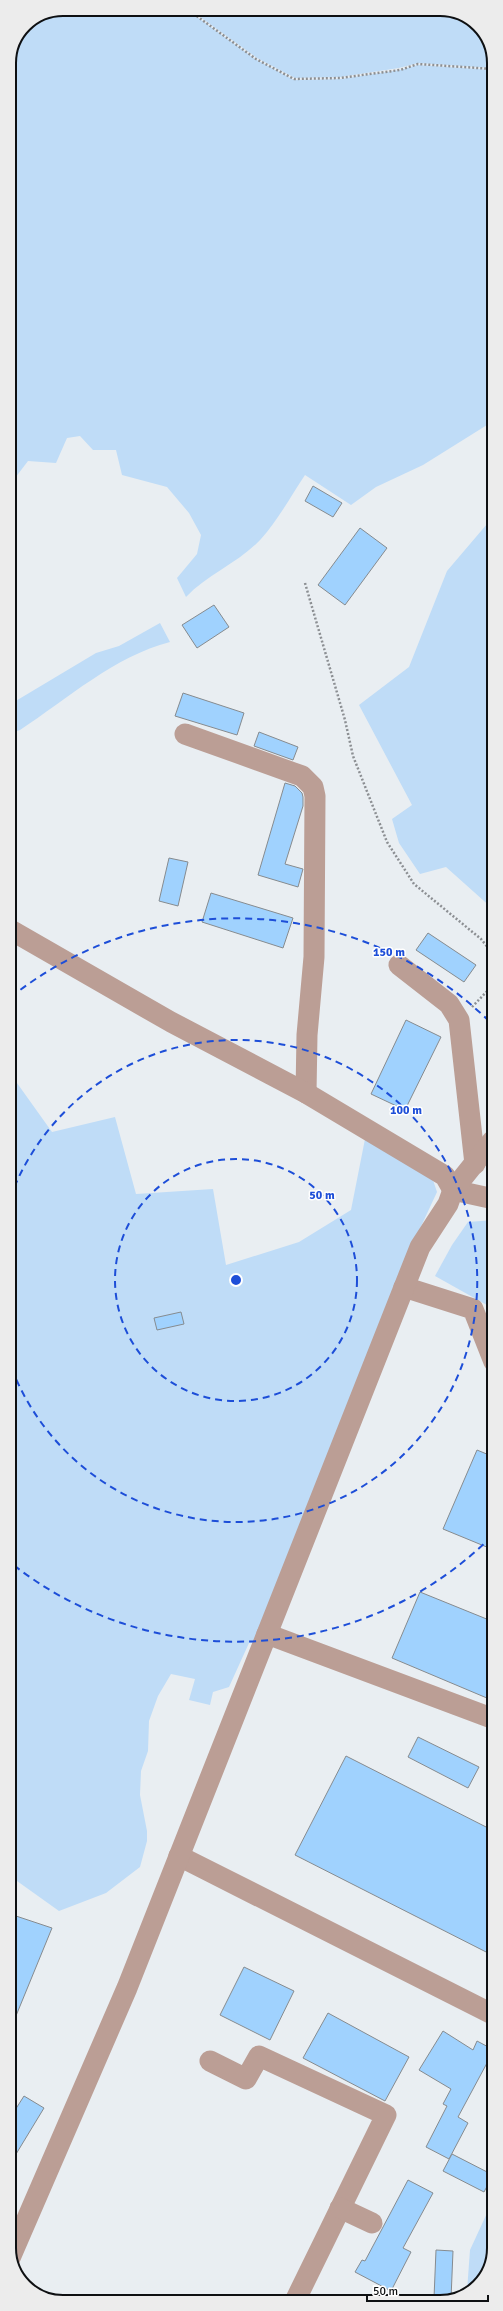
<svg xmlns="http://www.w3.org/2000/svg" width="503" height="2311" viewBox="0 0 503 2311" font-family="Signika,sans-serif">
<rect width="100%" height="100%" fill="#e9eef2"/>
<!-- green -->
<g fill="#bfdcf7">
<path d="M63,9H186L255,59L294,80L341,79L400,70L418,65L493,70V424L487,425L423,465L376,487L351,505L305,475C291,496 278,520 261,539C240,562 208,574 186,597L177,578L197,554L201,535L189,513L167,487L122,475L116,450H93L80,436L67,438L56,463L28,461L9,486V63L25,25Z"/>
<path d="M189,9H447L478,25L493,53V68L418,63L399,68L340,77L295,78L257,58Z"/>
<path d="M493,517V909L446,867L420,874L399,843L392,819L412,805L359,705L409,667L447,571Z"/>
<path d="M160,623L170,642C115,656 67,699 20,730L9,734V705L96,653L119,646Z"/>
<path d="M9,1076L17,1083L52,1132L115,1117L136,1194L213,1189L226,1265L299,1242L351,1210L365,1139L432,1177L437,1192L411,1248L258,1642L249,1643L229,1687L213,1692L210,1705L189,1700L195,1679L171,1674L158,1696L149,1721L148,1751L141,1771L140,1795L147,1831V1841L140,1867L106,1893L59,1911L10,1876Z"/>
<path d="M494,1220V1309L435,1276L452,1245L468,1222Z"/>
<path d="M494,2207V2248L481,2283L467,2291L470,2250L488,2211Z"/>
</g>
<!-- building -->
<g fill="#a0d2fe" stroke="#868b8f">
<path d="M313,486L342,503L333,517L305,501Z"/>
<path d="M360,528L387,548L345,605L318,585Z"/>
<path d="M214,605L229,627L197,648L182,625Z"/>
<path d="M183,693L244,713L237,735L175,716Z"/>
<path d="M259,732L298,747L293,760L254,746Z"/>
<path d="M285,783L295,786L302,793L303,797V806L285,864L303,869L298,887L258,875Z"/>
<path d="M169,858L188,862L178,906L159,901Z"/>
<path d="M211,893L293,918L283,948L202,922Z"/>
<path d="M428,933L476,965L464,982L416,950Z"/>
<path d="M406,1020L441,1037L405,1110L371,1094Z"/>
<path d="M181,1312L184,1324L157,1330L154,1318Z"/>
<path d="M477,1450L494,1457V1550L443,1529Z"/>
<path d="M420,1592L494,1622V1701L392,1658Z"/>
<path d="M418,1737L479,1767L468,1788L408,1757Z"/>
<path d="M346,1756L494,1831V1956L295,1855Z"/>
<path d="M10,1914L52,1928L11,2028H10Z"/>
<path d="M244,1967L294,1991L270,2040L220,2015Z"/>
<path d="M328,2013L409,2057L385,2101L303,2058Z"/>
<path d="M443,2031L473,2050L477,2041L494,2050L458,2117L468,2123L449,2159L426,2147L447,2106L443,2104L451,2089L419,2070Z"/>
<path d="M24,2096L44,2108L10,2164V2118Z"/>
<path d="M452,2154L493,2175L484,2192L443,2171Z"/>
<path d="M408,2180L433,2193L403,2248L411,2252L391,2291L355,2272L362,2260L365,2261Z"/>
<path d="M436,2250L453,2251L451,2299L434,2298Z"/>
</g>
<g fill="none" stroke-linecap="round" stroke-linejoin="round">
<!-- path -->
<g stroke="#8c8f93" stroke-width="2.5" stroke-dasharray="2 2" stroke-linecap="butt">
<path d="M187,9L256,59L294,79L340,78L400,70L418,64L493,69"/>
<path d="M305,583L345,720L353,756L387,842L414,884L481,939L493,954"/>
<path d="M472,1007L493,985"/>
</g>
<!-- minor -->
<g stroke="#bb9e95" stroke-width="21">
<path d="M185,734L302,776L313,787L315,796L314,957L307,1035L306,1093"/>
<path d="M9,929L171,1022L306,1093L445,1176L453,1190L494,1199"/>
<path d="M399,965L449,1004L459,1020L475,1164"/>
<path d="M404,1287L473,1309L494,1362"/>
<path d="M267,1634L494,1719"/>
<path d="M179,1856L494,2015"/>
<path d="M210,2061L246,2079L259,2056L386,2115L295,2301"/>
<path d="M340,2208L372,2223"/>
<path d="M10,2258L127,1988L420,1247L448,1204L453,1190L493,1140"/>
</g>
</g>
<!-- distance rings -->
<g fill="none" stroke="#1d4ed8" stroke-width="2" stroke-dasharray="7 5">
<circle cx="236" cy="1280" r="121"/>
<path d="M10 1198A241 241 0 1 1 10 1364"/>
<path d="M492 1536A362 362 0 0 1 11 1563M11 997A362 362 0 0 1 492 1024"/>
</g>
<!-- crop -->
<path d="M0 0H503V2311H0ZM63 16H440A47 47 0 0 1 487 63V2248A47 47 0 0 1 440 2295H63A47 47 0 0 1 16 2248V63A47 47 0 0 1 63 16Z" fill="#ececec" fill-rule="evenodd"/>
<path fill="none" stroke="#0e1012" stroke-width="2" d="M63 16H440A47 47 0 0 1 487 63V2248A47 47 0 0 1 440 2295H63A47 47 0 0 1 16 2248V63A47 47 0 0 1 63 16Z"/>
<circle cx="236" cy="1280" r="6" fill="#1d4ed8" stroke="#fff" stroke-width="2"/>
<g font-size="12" text-anchor="middle" font-weight="bold" fill="#1d4ed8" stroke="#fff" stroke-width="3" stroke-linejoin="round" paint-order="stroke">
<text x="389" y="956">150 m</text>
<text x="406" y="1114">100 m</text>
<text x="322" y="1199">50 m</text>
</g>
<!-- scale -->
<path d="M367 2295v6h121v-6" fill="none" stroke="#0e1012" stroke-width="2"/>
<text x="373" y="2295" font-size="12" fill="#0e1012" stroke="#ffffff" stroke-width="3" paint-order="stroke">50 m</text>
</svg>
